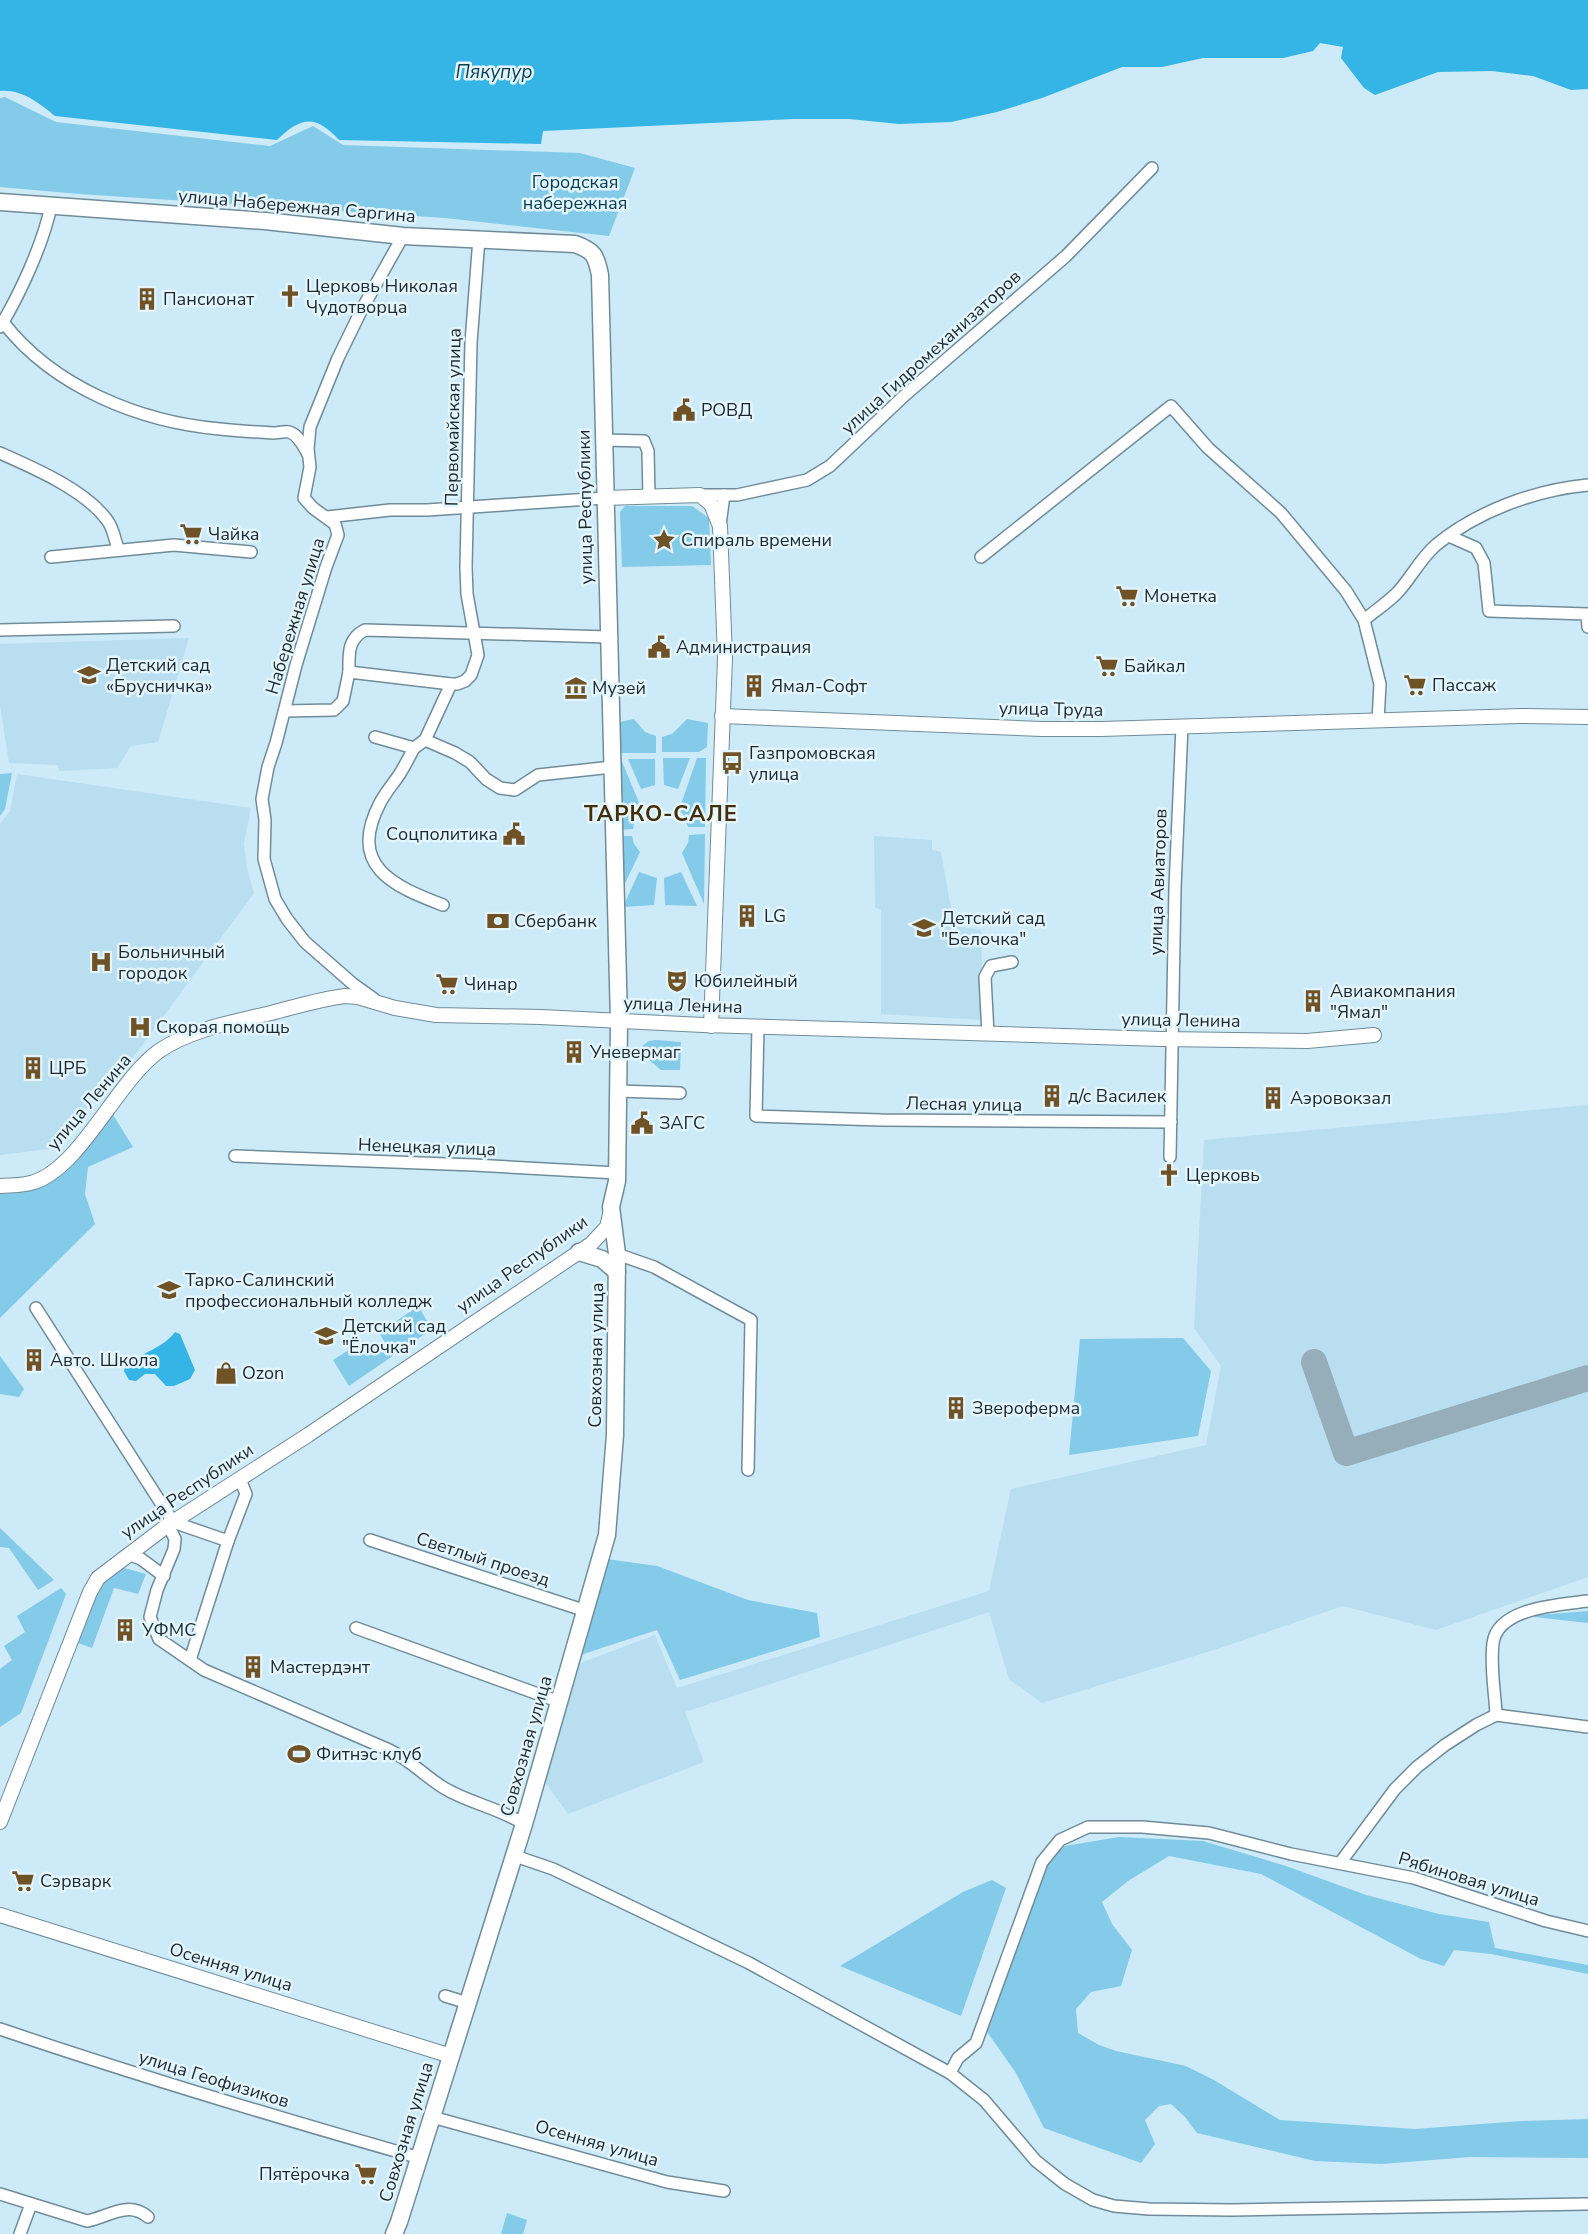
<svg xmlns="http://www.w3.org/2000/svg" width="1588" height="2234" viewBox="0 0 1588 2234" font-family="'Nunito Sans',sans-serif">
<rect width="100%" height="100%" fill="#cceaf8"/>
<!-- built -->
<g fill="#b8def0">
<path d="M189,638L158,742L131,746L117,768L59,771L58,765L9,763L0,705V644Z"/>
<path d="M17,774L251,808L244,843L247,868L254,893L132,1059L49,1149L0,1155V824L10,811Z"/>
<path d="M874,836L932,840V850L941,852L954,926L981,930L983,1020L881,1014V910L875,907Z"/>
<path d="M1588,1105V1577L1436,1630L1343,1606L1217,1649L1042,1703L1009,1679L989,1612L685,1712L704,1762L568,1814L545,1782L578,1664L655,1635L677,1688L989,1591L1011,1489L1206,1445L1221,1366L1194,1328L1204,1140Z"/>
</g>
<!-- green -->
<g fill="#84cae9">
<path d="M5,97L56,122L270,146L313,126L343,145L580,153L635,168L609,236L445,218L79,194L0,187V98Z"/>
<path d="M625,506H692L709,518L711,565L622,567L620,512Z"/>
<path d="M634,719L645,732L656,736V753H621L614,748L615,723Z"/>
<path d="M687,719L708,723L707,747L699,752H662V737L672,734Z"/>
<path d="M663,758H690L678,789L664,785Z"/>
<path d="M697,758H706L705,827H688L683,814L679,810Z"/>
<path d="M621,759L642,810L635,819L633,829L617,830L616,760Z"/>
<path d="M628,759H655V785L641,789Z"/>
<path d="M12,773L5,809L0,816V774Z"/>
<path d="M705,834L704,904L682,853L688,843L689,835Z"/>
<path d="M618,836H632L634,844L640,852L618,898Z"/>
<path d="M639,872L657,878L654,905L623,907Z"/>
<path d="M681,872L697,906L665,905L664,878Z"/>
<path d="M656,1040L681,1042L680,1070H661L641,1053L642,1046L649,1041Z"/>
<path d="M110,1110L133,1147L88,1167L85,1194L95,1224L0,1318V1194L16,1193L70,1167Z"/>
<path d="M418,1306L432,1329L349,1386L333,1360L363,1341L371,1352L385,1342L379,1333Z"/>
<path d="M1183,1338L1211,1371L1198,1436L1069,1455L1080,1339Z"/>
<path d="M0,1356L24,1389L19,1397L0,1394Z"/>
<path d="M0,1528L54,1580L38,1590L9,1548L0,1547Z"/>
<path d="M607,1559L657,1566L748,1600L817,1613L820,1637L680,1680L657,1630L580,1655Z"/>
<path d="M124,1568L146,1574L138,1594L114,1588L92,1648L78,1643L96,1597L104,1583Z"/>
<path d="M61,1588L66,1594L21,1713L0,1727V1669L12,1660L4,1646L25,1632L17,1616Z"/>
<path d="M1588,1611V1623L1526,1616Z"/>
<path d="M1119,1837L1203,1841L1286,1866L1366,1895L1439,1914L1489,1922L1495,1948L1588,1965V1974L1491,1954L1454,1950L1444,1966L1421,1959L1261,1874L1169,1856L1128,1881L1102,1902L1112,1924L1132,1950L1121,1986L1091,1992L1076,2009L1078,2033L1099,2045L1116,2051L1186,2066L1214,2080L1280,2120L1415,2129L1522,2121L1588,2119V2158L1470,2157L1382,2164L1315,2161L1197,2133L1185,2117L1171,2104L1159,2106L1145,2120L1155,2144L1141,2163L1044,2128L1016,2073L983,2026L1042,1867L1065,1846Z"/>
<path d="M992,1880L1006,1888L961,2016L840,1966L963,1892Z"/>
<path d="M507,2213L527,2220L523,2234H501Z"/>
</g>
<!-- water -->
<g fill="#34b5e5">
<path d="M0,0H1588V89L1571,90L1533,76L1492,71L1438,72L1375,95L1364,88L1341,58L1343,47L1320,43L1313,51L1283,58H1203L1162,67H1122L1042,98L997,112L951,122L899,124L849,119H793L543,131L541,144L339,140C315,114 301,117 277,140L55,116C39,103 22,89 0,91Z"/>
<path d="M175,1332L180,1334L195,1370L190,1379L174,1386H166L155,1374H145L136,1381L129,1380L124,1371L126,1364C142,1353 163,1348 175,1332Z"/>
</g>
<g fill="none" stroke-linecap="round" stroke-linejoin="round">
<!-- taxiway -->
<path stroke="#96aeba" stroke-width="26" d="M1314,1362L1346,1453L1588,1378"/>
<defs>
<g id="minor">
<path d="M3,322C53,387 140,422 220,429C238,431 255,432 273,433C278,433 284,431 289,432C298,434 304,447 308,454"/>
<path d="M0,327C20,294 43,244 51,206"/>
<path d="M603,440L644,441L648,451L649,497"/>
<path d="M0,453C34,468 85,490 107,520C113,527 115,540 118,549"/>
<path d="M700,495H737L807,480L830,466L905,395L1066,256L1152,168"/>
<path d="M327,517L390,510H427L604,498"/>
<path d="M720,525L724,495"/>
<path d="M1449,536L1476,548L1484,563L1489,611L1587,614L1588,627"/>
<path d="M51,557L174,545L251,552"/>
<path d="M981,557L1171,406L1208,448L1281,513L1346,591L1364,620L1380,684L1378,721"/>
<path d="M1364,620C1375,611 1387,603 1397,593C1411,578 1420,559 1436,545C1477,511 1535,490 1588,485"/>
<path d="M0,630L174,626"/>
<path d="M349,672C349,655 347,639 365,630L608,637"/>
<path d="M451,684H457L465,681L471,675L478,655L467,594L466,567L471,343L479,238"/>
<path d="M285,711L334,710L343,701L349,672L451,684L425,740"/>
<path d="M375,737L414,748L425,740L455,753L470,762L486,779L500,788L515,790L538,775L612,767"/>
<path d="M414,748C409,757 405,766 399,775C393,784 385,793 380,803C347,866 393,886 443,905"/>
<path d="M374,999L353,984L305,942L287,919L275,899L264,859L265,820L262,799L268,767L276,743L296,665L326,567L338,535L335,524L313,508L304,498L310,467L308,449L310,427L338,358L362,309L403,236"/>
<path d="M758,1027L756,1116L881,1120L1171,1122"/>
<path d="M988,1034L985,977L991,966L1012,962"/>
<path d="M618,1091L680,1093"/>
<path d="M235,1156L474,1165L617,1173"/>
<path d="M1170,1157L1175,888L1182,726"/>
<path d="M617,1254L654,1267L751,1320L748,1470"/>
<path d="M36,1308L173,1522L228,1541L246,1494L240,1479"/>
<path d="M168,1525L175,1539L174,1549L157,1590L150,1617L159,1639L204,1670L387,1749C410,1759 423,1775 444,1788C469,1803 499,1808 524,1824"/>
<path d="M370,1540L586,1611"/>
<path d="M128,1554L141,1559L164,1576"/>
<path d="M356,1628L560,1702"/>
<path d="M190,1660L228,1541"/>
<path d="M1496,1715C1495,1691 1490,1667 1493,1643C1498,1607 1560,1605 1588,1601"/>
<path d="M515,1856L553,1869L749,1963L950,2073L984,2100L1036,2161L1065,2184L1093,2200L1114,2206L1149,2209L1232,2210L1588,2204"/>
<path d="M1340,1863L1395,1789L1417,1767L1445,1745L1476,1725L1496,1715L1588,1727"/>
<path d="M445,1996L468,2003"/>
<path d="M0,2029C139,2076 279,2118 420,2158"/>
<path d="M950,2073L958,2058L976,2043L1042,1862L1060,1840L1088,1827H1142L1209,1833L1291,1854L1414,1878L1546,1921L1588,1931"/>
<path d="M432,2117L667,2182L724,2191"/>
<path d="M0,2194L87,2221C108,2217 128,2200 148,2217"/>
<path d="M20,2234L31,2204"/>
</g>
<g id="tertiary">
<path d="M604,498L700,495L711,504L720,526L725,658L711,1026"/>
<path d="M722,716L1041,729H1101L1520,716L1588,717"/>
<path d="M0,1186C11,1185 23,1186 34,1182C81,1167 117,1081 159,1051C191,1029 234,1022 271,1013C295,1007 320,999 345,996L358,997L395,1008L436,1015L541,1017L703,1025L1162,1039L1307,1041L1374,1035"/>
<path d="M0,1822L90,1592L98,1578L168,1525L308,1435L591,1244L607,1227L611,1210"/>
<path d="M0,1915L451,2056"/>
</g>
<g id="secondary">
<path d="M0,202L265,221L403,236L575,244C594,251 596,255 600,275L619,1022L617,1181L611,1207L617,1254L615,1435L607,1535L524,1824L399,2222L394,2234"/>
<path d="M579,1252L602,1259L617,1272"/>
</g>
</defs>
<!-- minor casing -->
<use href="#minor" stroke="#708c99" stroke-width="14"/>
<!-- tertiary casing -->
<use href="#tertiary" stroke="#708c99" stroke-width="16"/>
<!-- secondary casing -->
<use href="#secondary" stroke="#708c99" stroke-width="19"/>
<!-- minor -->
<use href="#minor" stroke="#fff" stroke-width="11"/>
<!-- tertiary -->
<use href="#tertiary" stroke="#fff" stroke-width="14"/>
<!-- secondary -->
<use href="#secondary" stroke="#fff" stroke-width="16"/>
</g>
<!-- icons -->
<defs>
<symbol id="church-bare" viewBox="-9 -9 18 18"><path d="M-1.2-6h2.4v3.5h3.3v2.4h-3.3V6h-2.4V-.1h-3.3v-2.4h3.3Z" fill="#6f5226" stroke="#e3f5fd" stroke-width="2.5" paint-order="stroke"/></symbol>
<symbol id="building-bare" viewBox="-9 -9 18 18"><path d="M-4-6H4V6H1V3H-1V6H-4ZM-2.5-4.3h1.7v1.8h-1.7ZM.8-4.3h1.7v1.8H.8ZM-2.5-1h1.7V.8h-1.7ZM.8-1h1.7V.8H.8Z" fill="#6f5226" stroke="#e3f5fd" stroke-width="2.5" paint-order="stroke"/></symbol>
<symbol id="civic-bare" viewBox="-9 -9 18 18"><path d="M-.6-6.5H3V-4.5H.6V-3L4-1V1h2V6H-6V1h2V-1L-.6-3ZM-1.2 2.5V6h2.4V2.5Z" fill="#6f5226" stroke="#e3f5fd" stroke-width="2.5" paint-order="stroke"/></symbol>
<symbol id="supermarket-bare" viewBox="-9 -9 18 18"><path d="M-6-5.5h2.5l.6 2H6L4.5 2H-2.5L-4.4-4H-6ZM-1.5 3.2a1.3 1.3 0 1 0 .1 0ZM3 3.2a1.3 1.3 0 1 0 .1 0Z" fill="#6f5226" stroke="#e3f5fd" stroke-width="2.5" paint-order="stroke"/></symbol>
<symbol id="sight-bare" viewBox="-9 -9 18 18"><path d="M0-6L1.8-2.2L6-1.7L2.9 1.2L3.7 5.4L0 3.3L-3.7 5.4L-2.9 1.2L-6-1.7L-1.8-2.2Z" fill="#6f5226" stroke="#e3f5fd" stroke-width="2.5" paint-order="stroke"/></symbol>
<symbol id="school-bare" viewBox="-9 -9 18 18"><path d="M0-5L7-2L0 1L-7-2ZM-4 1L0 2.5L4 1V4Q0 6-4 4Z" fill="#6f5226" stroke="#e3f5fd" stroke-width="2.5" paint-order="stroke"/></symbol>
<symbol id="museum-bare" viewBox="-9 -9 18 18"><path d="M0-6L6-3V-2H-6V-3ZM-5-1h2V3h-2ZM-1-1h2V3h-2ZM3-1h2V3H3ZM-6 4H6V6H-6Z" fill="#6f5226" stroke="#e3f5fd" stroke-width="2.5" paint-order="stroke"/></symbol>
<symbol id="bus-bare" viewBox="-9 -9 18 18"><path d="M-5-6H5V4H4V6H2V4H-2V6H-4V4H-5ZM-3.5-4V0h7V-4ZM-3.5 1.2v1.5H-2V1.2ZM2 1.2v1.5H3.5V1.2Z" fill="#6f5226" stroke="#e3f5fd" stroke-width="2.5" paint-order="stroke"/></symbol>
<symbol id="bank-bare" viewBox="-9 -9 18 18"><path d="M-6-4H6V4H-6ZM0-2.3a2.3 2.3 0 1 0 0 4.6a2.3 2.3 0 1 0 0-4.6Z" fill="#6f5226" stroke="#e3f5fd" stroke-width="2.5" paint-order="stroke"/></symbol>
<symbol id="hospital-bare" viewBox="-9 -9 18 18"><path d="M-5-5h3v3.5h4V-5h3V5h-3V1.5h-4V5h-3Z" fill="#6f5226" stroke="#e3f5fd" stroke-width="2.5" paint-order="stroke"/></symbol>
<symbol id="theatre-bare" viewBox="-9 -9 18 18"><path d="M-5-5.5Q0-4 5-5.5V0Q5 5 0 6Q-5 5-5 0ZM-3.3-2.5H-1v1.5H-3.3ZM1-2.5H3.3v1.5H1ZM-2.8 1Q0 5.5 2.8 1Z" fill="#6f5226" stroke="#e3f5fd" stroke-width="2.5" paint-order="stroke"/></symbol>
<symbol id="university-bare" viewBox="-9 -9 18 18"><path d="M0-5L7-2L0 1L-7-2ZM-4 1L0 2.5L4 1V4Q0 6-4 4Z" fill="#6f5226" stroke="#e3f5fd" stroke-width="2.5" paint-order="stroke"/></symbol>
<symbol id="shop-bare" viewBox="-9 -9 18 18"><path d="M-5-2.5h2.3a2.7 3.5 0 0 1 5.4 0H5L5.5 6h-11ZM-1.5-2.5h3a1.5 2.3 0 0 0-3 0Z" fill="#6f5226" stroke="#e3f5fd" stroke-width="2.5" paint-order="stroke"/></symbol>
<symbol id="stadium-bare" viewBox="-9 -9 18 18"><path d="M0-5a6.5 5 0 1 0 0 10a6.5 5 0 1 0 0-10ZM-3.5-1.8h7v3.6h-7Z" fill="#6f5226" stroke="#e3f5fd" stroke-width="2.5" paint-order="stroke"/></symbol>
</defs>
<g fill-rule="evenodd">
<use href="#church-bare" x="274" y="280" width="32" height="32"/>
<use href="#building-bare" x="131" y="283" width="32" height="32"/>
<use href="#civic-bare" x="668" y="394" width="32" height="32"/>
<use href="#supermarket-bare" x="175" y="518" width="32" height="32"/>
<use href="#sight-bare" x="648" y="524" width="32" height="32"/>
<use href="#supermarket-bare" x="1111" y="580" width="32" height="32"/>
<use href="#civic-bare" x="643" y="631" width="32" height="32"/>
<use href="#supermarket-bare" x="1091" y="650" width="32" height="32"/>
<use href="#school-bare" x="73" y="659" width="32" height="32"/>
<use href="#supermarket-bare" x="1399" y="669" width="32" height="32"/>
<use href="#building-bare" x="738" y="670" width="32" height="32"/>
<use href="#museum-bare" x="560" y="672" width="32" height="32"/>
<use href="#bus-bare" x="716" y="747" width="32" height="32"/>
<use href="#civic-bare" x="498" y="818" width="32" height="32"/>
<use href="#building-bare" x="731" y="900" width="32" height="32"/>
<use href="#bank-bare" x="482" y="905" width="32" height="32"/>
<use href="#school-bare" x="908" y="912" width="32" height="32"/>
<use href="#hospital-bare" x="85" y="946" width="32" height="32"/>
<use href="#theatre-bare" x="661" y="965" width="32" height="32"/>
<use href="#supermarket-bare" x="431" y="968" width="32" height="32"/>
<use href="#building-bare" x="1297" y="985" width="32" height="32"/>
<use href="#hospital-bare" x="124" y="1011" width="32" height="32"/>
<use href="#building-bare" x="558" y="1036" width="32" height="32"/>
<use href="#building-bare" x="17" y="1052" width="32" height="32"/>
<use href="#building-bare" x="1036" y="1080" width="32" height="32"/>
<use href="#building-bare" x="1257" y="1082" width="32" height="32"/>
<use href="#civic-bare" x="626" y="1107" width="32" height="32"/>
<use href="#church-bare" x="1153" y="1159" width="32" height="32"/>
<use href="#university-bare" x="153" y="1274" width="32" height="32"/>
<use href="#school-bare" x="310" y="1320" width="32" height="32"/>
<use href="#building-bare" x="18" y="1344" width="32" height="32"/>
<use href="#shop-bare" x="210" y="1357" width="32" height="32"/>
<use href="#building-bare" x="940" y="1392" width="32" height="32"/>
<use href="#building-bare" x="109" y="1614" width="32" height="32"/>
<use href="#building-bare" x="237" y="1651" width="32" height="32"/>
<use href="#stadium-bare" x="283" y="1738" width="32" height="32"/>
<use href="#supermarket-bare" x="7" y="1865" width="32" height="32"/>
<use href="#supermarket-bare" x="350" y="2158" width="32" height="32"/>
</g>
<g text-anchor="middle" stroke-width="5" stroke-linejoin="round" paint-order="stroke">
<!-- park labels -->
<g font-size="18" fill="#053d51" stroke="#e3f5fd">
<text x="575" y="188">Городская<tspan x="575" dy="21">набережная</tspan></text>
</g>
<!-- street labels -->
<g font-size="18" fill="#1d292e" stroke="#e3f5fd">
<text transform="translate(297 206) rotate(5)" y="6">улица Набережная Саргина</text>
<text transform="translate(931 352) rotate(-42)" y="6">улица Гидромеханизаторов</text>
<text transform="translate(453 417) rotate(-89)" y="6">Первомайская улица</text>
<text transform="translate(585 507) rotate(-91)" y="6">улица Республики</text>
<text transform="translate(295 616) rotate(-73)" y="6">Набережная улица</text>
<text transform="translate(1051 709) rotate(1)" y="6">улица Труда</text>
<text transform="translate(1158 882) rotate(-88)" y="6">улица Авиаторов</text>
<text transform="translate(683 1005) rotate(2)" y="6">улица Ленина</text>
<text transform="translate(1181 1020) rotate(1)" y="6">улица Ленина</text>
<text transform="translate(89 1102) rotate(-50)" y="6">улица Ленина</text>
<text transform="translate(964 1104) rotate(1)" y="6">Лесная улица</text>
<text transform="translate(427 1147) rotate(2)" y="6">Ненецкая улица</text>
<text transform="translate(522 1264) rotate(-35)" y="6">улица Республики</text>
<text transform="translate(596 1355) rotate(-89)" y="6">Совхозная улица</text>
<text transform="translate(187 1491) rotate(-34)" y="6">улица Республики</text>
<text transform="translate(483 1559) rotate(18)" y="6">Светлый проезд</text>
<text transform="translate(526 1746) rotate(-74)" y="6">Совхозная улица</text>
<text transform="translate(1469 1879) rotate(17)" y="6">Рябиновая улица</text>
<text transform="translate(231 1967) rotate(17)" y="6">Осенняя улица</text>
<text transform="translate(214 2079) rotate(17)" y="6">улица Геофизиков</text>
<text transform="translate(406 2132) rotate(-73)" y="6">Совхозная улица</text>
<text transform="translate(597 2143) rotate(16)" y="6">Осенняя улица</text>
</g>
<!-- poi labels -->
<g font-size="18" fill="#1d292e" stroke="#e3f5fd" text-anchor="start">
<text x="306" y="292">Церковь Николая<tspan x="306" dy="21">Чудотворца</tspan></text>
<text x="163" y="305">Пансионат</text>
<text x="701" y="416">РОВД</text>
<text x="208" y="540">Чайка</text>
<text x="681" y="546">Спираль времени</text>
<text x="1144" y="602">Монетка</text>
<text x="676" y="653">Администрация</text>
<text x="106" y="671">Детский сад<tspan x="106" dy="21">«Брусничка»</tspan></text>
<text x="1124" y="672">Байкал</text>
<text x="1432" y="691">Пассаж</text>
<text x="771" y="692">Ямал-Софт</text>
<text x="592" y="694">Музей</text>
<text x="749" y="759">Газпромовская<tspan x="749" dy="21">улица</tspan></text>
<text x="498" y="840" text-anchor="end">Соцполитика</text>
<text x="764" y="922">LG</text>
<text x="941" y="924">Детский сад<tspan x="941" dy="21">"Белочка"</tspan></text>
<text x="514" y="927">Сбербанк</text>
<text x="118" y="958">Больничный<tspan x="118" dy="21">городок</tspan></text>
<text x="694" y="987">Юбилейный</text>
<text x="464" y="990">Чинар</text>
<text x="1330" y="997">Авиакомпания<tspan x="1330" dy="21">"Ямал"</tspan></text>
<text x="156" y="1033">Скорая помощь</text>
<text x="590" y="1058">Уневермаг</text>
<text x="49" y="1074">ЦРБ</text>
<text x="1068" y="1102">д/с Василек</text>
<text x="1290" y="1104">Аэровокзал</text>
<text x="659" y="1129">ЗАГС</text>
<text x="1186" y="1181">Церковь</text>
<text x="185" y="1286">Тарко-Салинский<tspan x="185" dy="21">профессиональный колледж</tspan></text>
<text x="342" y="1332">Детский сад<tspan x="342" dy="21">"Ёлочка"</tspan></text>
<text x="50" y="1366">Авто. Школа</text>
<text x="242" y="1379">Ozon</text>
<text x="972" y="1414">Звероферма</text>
<text x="142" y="1636">УФМС</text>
<text x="270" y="1673">Мастердэнт</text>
<text x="316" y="1760">Фитнэс клуб</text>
<text x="40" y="1887">Сэрварк</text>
<text x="350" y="2180" text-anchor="end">Пятёрочка</text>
</g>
<!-- water labels -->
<g font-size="19" font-style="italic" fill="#073e52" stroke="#e3f5fd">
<text x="494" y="78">Пякупур</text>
</g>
<!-- district labels -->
<g font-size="22" font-weight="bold" letter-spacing="1" fill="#442e08" stroke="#e3f5fd">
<text x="661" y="821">ТАРКО-САЛЕ</text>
</g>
</g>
</svg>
